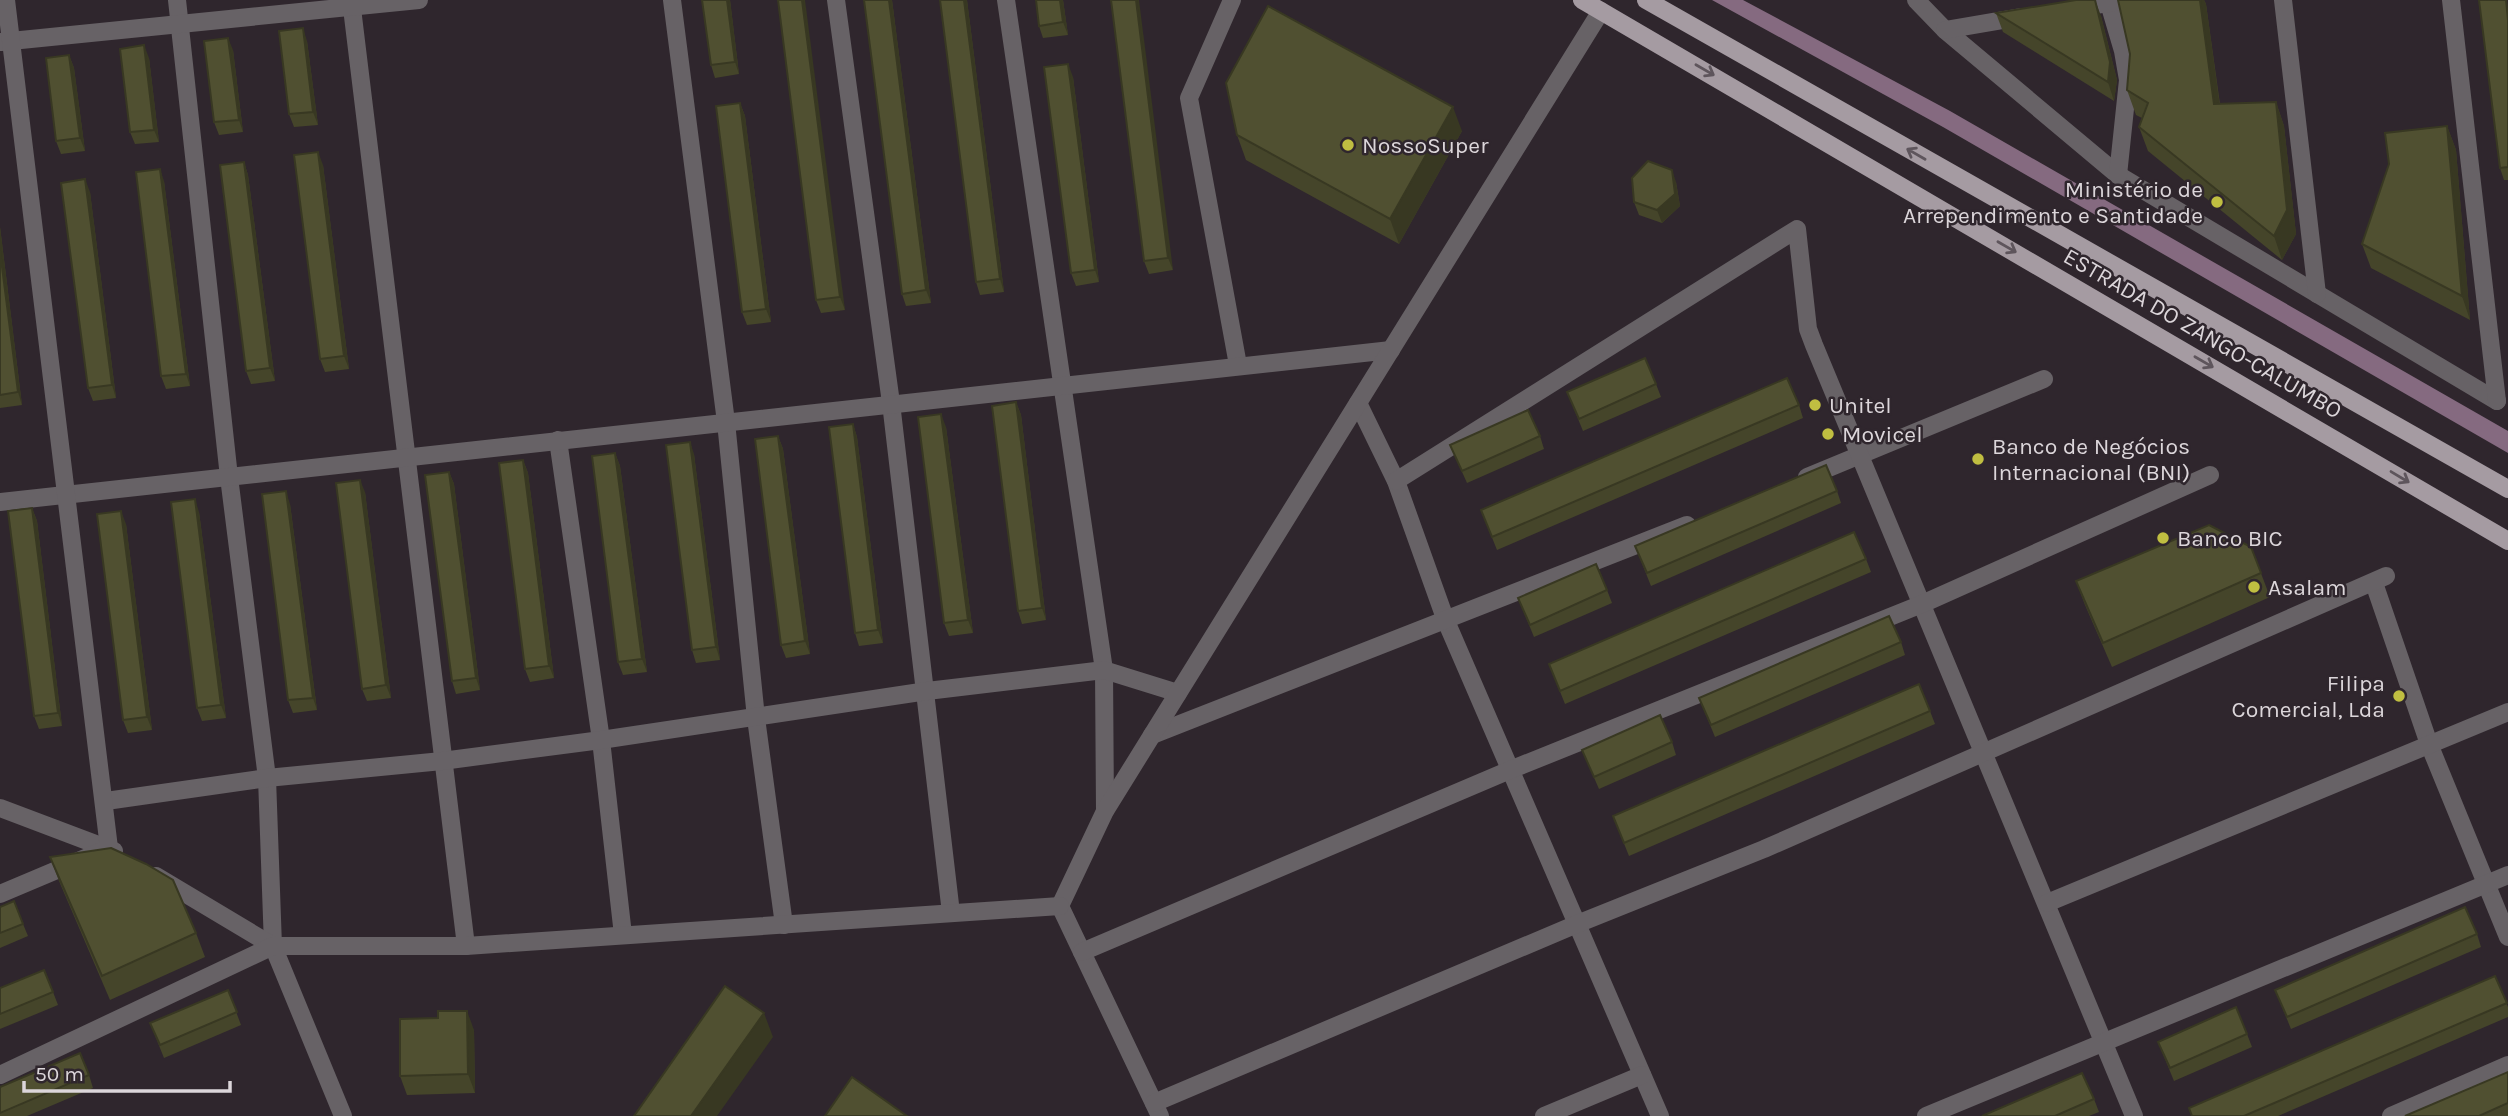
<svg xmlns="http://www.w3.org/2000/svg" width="2508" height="1116" viewBox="0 0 2508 1116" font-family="Karla,sans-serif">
<rect width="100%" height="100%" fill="#2f262d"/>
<!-- water -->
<path fill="#856a80" d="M1712,0H1743L1950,111L2508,431V453L1943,127Z"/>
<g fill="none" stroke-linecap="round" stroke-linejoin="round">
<!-- minor -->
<g stroke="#676266" stroke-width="18">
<path d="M177,0L229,477L267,778L273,946L343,1116"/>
<path d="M351,0L466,946"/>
<path d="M672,0L726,422L756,718L784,925"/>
<path d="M836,0L891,403L951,913"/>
<path d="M1006,0L1104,670L1105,811"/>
<path d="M1232,0L1189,98L1238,365"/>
<path d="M1916,0L1945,30L2118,175L2497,401"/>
<path d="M2108,0L2123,51L2128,80L2118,175"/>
<path d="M2283,0L2317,294"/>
<path d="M2451,0L2497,401"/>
<path d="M2076,8L2127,0"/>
<path d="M1945,30L2021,17"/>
<path d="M1,42L419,0"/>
<path d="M1358,403L1396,481L1446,621L1660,1116"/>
<path d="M558,440L601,740L623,935"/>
<path d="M1807,477L2044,379"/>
<path d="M1396,481L1797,229L1808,329L1814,345L2134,1116"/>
<path d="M0,502L1391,350"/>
<path d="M2374,583L2429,744L2508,937"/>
<path d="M1152,735L1687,525"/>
<path d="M106,801L267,778L442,761L601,740L927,691L1104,670L1178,693"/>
<path d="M0,808L114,851"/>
<path d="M156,876L273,946"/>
<path d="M0,894L109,848L6,0"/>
<path d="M2047,903L2508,712"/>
<path d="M1060,906L1105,811L1601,11"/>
<path d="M1060,906L1160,1116"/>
<path d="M1082,952L1510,770L1922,604L2210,475"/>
<path d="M0,1075L273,946H466L1060,906"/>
<path d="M1154,1103L1577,924L1764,849L2386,576"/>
<path d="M1544,1116L1642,1075"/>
<path d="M1926,1116L2508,875"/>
<path d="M2391,1116L2508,1065"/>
</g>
<!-- major -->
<g stroke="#a59ba2" stroke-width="18">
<path d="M1582,0L2508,541"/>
<path d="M1646,0L2508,489"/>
</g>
</g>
<!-- wall -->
<g fill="#45452a">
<path d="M730,0L739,74L715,78L711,65Z"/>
<path d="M778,0L845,310L821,313L816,300Z"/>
<path d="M864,0H892L931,303L906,306L902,294Z"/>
<path d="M940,0H967L1004,292L980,295L976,282Z"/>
<path d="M1036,0H1063L1068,35L1043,38L1039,26Z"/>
<path d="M1111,0L1173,270L1149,274L1144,261Z"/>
<path d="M2118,0H2204L2206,4L2220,104L2276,102L2284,126L2296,234L2282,260L2148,151L2139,127L2142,118L2136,115L2127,90L2130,54Z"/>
<path d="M2508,0V180H2504L2500,168Z"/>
<path d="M1996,13L2101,16L2117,80L2114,101L2003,32Z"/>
<path d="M307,41L318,125L294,127L289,114Z"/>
<path d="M233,50L243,132L219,135L214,122Z"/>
<path d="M69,55L74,68L85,151L61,154L56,141Z"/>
<path d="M149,58L159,142L135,144L130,132Z"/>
<path d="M1073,77L1099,282L1076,286L1071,273Z"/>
<path d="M740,103L745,116L771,322L747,325L742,312Z"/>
<path d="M2447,126L2456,150L2470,320L2371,268L2362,244Z"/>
<path d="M1462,131L1399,244L1246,160L1237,135Z"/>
<path d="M244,162L248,175L275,381L251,384L246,371Z"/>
<path d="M323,165L349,369L325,372L320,359Z"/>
<path d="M164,181L190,386L166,389L161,376Z"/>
<path d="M1676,182L1680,206L1662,223L1639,215L1634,202Z"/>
<path d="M90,192L116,398L93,401L88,388Z"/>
<path d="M0,227L22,405L0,408Z"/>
<path d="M1656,384L1661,397L1583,431L1567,392Z"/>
<path d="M1016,402L1021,415L1046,620L1022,624L1018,611Z"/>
<path d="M1799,405L1803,418L1497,550L1481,510Z"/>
<path d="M853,424L857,437L883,643L859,646L855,633Z"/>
<path d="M946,427L973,633L949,636L944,623Z"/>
<path d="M778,436L783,449L810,654L786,658L781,645Z"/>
<path d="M1540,436L1544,449L1467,483L1450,445Z"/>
<path d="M615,453L620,466L647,672L623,675L618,662Z"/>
<path d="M694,454L720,660L696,663L692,650Z"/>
<path d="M523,460L528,473L554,678L530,682L525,669Z"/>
<path d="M449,472L454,484L480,690L456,694L452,681Z"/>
<path d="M1837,491L1841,503L1651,586L1635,546Z"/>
<path d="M365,492L391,698L367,701L362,689Z"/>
<path d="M290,504L317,710L293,713L288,700Z"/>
<path d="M32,508L37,521L62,726L39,729L34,716Z"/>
<path d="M199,512L226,718L202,721L197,708Z"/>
<path d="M126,524L152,730L128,733L123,720Z"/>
<path d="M2251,547L2270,597L2112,667L2085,605L2076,581Z"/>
<path d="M1866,559L1871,572L1565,704L1549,664Z"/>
<path d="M1607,590L1612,603L1534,637L1518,598Z"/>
<path d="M1901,642L1905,655L1715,737L1699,698Z"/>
<path d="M1930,711L1935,724L1629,856L1613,816Z"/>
<path d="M1672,742L1676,755L1599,789L1582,750Z"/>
<path d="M50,857L196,933L205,957L110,1000L59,881Z"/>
<path d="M0,907L23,924L28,936L0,948Z"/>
<path d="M2477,934L2481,947L2291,1029L2275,990Z"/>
<path d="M2495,976L2508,1007V1017L2278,1116H2192L2189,1108Z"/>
<path d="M0,988L53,992L58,1005L0,1029Z"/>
<path d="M228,990L241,1025L164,1058L150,1023Z"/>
<path d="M438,1018L474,1030L475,1093L407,1095L400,1076Z"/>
<path d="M2247,1034L2252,1047L2174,1081L2158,1042Z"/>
<path d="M2508,1072V1116H2405Z"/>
<path d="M89,1075L93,1088L27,1116H0V1087Z"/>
<path d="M2094,1099L2099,1112L2089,1116H1982Z"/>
</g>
<!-- shaded-wall -->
<g fill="#383822">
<path d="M727,0H730L739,74L735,62Z"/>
<path d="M802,0H805L845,310L840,297Z"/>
<path d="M889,0H892L931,303L926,290Z"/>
<path d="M964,0H967L1004,292L1000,279Z"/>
<path d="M1060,0H1063L1068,35L1063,22Z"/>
<path d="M1136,0H1139L1173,270L1168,258Z"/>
<path d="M2095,0L2101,16L2117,80L2114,101L2108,82Z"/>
<path d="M2200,0H2204L2206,4L2223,129L2214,104Z"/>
<path d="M303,28L307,41L318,125L313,112Z"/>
<path d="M228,38L233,50L243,132L239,120Z"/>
<path d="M144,45L149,58L159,142L154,130Z"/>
<path d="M69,55L74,68L85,151L80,138Z"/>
<path d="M1068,64L1073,77L1099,282L1095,270Z"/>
<path d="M2276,102L2284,126L2296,234L2282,260L2274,236Z"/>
<path d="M740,103L745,116L771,322L766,309Z"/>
<path d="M1453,107L1462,131L1399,244L1390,219Z"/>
<path d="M2447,126L2456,150L2470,320L2462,296Z"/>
<path d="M318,152L323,165L349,369L344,356Z"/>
<path d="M244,162L248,175L275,381L270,368Z"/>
<path d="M160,169L164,181L190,386L186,374Z"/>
<path d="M1672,170L1676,182L1680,206L1662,223L1657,210Z"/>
<path d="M85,179L90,192L116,398L112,385Z"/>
<path d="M0,227L22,405L18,392L0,251Z"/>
<path d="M1016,402L1021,415L1046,620L1042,608Z"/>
<path d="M941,414L946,427L973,633L968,620Z"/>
<path d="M853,424L857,437L883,643L878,630Z"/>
<path d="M778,436L783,449L810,654L805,641Z"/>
<path d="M690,442L694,454L720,660L716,647Z"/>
<path d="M615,453L620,466L647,672L642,659Z"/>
<path d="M523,460L528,473L554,678L549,666Z"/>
<path d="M449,472L454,484L480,690L476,678Z"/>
<path d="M360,480L365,492L391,698L386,685Z"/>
<path d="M286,491L290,504L317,710L313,698Z"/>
<path d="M195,499L199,512L226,718L221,705Z"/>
<path d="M32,508L37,521L62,726L58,713Z"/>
<path d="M121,511L126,524L152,730L147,717Z"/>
<path d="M467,1011L474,1030L475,1093L468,1074Z"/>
<path d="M764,1013L773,1037L717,1116H691Z"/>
</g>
<!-- building -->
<g fill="#505031" stroke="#383822" stroke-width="2">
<path d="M702,0H727L735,62L711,65Z"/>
<path d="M778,0H802L840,297L816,300Z"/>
<path d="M864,0H889L926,290L902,294Z"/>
<path d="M940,0H964L1000,279L976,282Z"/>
<path d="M1036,0H1060L1063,22L1039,26Z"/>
<path d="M1111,0H1136L1168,258L1144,261Z"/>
<path d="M2076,0H2095L2110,62L2108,82L1996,13Z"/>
<path d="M2118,0H2200L2214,104L2276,102L2287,210L2274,236L2139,127L2148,103L2127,90L2130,54Z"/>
<path d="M2479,0H2506L2508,20V167L2500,168Z"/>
<path d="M1268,6L1453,107L1390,219L1237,135L1226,83Z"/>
<path d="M303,28L313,112L289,114L279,31Z"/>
<path d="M228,38L239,120L214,122L204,41Z"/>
<path d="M144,45L154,130L130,132L120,49Z"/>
<path d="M69,55L80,138L56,141L46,58Z"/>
<path d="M1068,64L1095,270L1071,273L1044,67Z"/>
<path d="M740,103L766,309L742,312L716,106Z"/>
<path d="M2447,126L2462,296L2362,244L2389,164L2385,133Z"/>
<path d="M318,152L344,356L320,359L294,155Z"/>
<path d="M1648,161L1672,170L1675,194L1657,210L1634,202L1632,178Z"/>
<path d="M244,162L270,368L246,371L220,165Z"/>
<path d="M160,169L186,374L161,376L136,172Z"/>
<path d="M85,179L112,385L88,388L61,183Z"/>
<path d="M0,251L18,392L0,395Z"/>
<path d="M1645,358L1656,384L1579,419L1567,392Z"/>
<path d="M1787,378L1799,405L1492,537L1481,510Z"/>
<path d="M1016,402L1042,608L1018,611L992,406Z"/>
<path d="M1528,410L1540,436L1462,471L1450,445Z"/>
<path d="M941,414L968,620L944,623L918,417Z"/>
<path d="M853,424L878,630L855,633L829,427Z"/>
<path d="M778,436L805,641L781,645L755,439Z"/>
<path d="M690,442L716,647L692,650L666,445Z"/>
<path d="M615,453L642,659L618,662L592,456Z"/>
<path d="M523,460L549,666L525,669L499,463Z"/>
<path d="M1826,465L1837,491L1647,573L1635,546Z"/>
<path d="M449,472L476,678L452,681L425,475Z"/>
<path d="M360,480L386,685L362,689L336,483Z"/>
<path d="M286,491L313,698L288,700L262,494Z"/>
<path d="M195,499L221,705L197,708L171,502Z"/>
<path d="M32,508L58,713L34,716L8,511Z"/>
<path d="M121,511L147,717L123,720L97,514Z"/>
<path d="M2209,525L2251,547L2261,573L2103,643L2076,581Z"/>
<path d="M1854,532L1866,559L1560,691L1549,664Z"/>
<path d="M1596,564L1607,590L1530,625L1518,598Z"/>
<path d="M1889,616L1901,642L1711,725L1699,698Z"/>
<path d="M1919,684L1930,711L1624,843L1613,816Z"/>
<path d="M1660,715L1672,742L1594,777L1582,750Z"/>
<path d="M111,848L146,864L173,880L196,933L102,976L50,857Z"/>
<path d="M14,901L23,924L0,933V907Z"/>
<path d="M2465,907L2477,934L2287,1017L2275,990Z"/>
<path d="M44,970L53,992L0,1014V988Z"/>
<path d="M2495,976L2507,1003L2244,1116H2192L2189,1108Z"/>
<path d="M725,986L764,1013L691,1116H634Z"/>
<path d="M228,990L237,1012L160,1045L150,1023Z"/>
<path d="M2236,1007L2247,1034L2170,1068L2158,1042Z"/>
<path d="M438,1011H467L468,1074L400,1076V1019L438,1018Z"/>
<path d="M80,1053L89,1075L0,1113V1087Z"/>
<path d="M2508,1072V1103L2479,1116H2405Z"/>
<path d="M2082,1073L2094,1099L2055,1116H1982Z"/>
<path d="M852,1077L907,1116H825Z"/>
</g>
<!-- one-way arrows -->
<defs><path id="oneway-shaft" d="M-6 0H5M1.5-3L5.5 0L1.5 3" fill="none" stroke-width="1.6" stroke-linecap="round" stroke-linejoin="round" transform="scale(1.75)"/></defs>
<g stroke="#5e555c">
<use href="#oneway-shaft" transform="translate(1705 70) rotate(30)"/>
<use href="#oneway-shaft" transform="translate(1916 154) rotate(-150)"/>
<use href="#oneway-shaft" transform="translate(2007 247) rotate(30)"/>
<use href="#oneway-shaft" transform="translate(2204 362) rotate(30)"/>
<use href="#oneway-shaft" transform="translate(2400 477) rotate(31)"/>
</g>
<!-- markers -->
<g fill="#c0be41" stroke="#2f262d" stroke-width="2.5">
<circle cx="1348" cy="145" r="7"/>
<circle cx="2217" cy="202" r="7"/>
<circle cx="1815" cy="405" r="7"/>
<circle cx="1828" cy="434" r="7"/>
<circle cx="1978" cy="459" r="7"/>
<circle cx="2163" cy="538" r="7"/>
<circle cx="2254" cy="587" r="7"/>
<circle cx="2399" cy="696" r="7"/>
</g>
<g text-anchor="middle" stroke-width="5" stroke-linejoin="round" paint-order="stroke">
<!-- poi labels -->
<g font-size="23" fill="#dcd6da" stroke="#2f262d" text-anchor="start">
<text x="1362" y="153">NossoSuper</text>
<text x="2203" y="197" text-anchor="end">Ministério de<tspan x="2203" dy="26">Arrependimento e Santidade</tspan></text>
<text x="1829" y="413">Unitel</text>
<text x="1842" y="442">Movicel</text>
<text x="1992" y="454">Banco de Negócios<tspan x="1992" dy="26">Internacional (BNI)</tspan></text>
<text x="2177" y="546">Banco BIC</text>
<text x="2268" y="595">Asalam</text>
<text x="2385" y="691" text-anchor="end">Filipa<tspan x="2385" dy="26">Comercial, Lda</tspan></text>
</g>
<!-- street labels -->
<g font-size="23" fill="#dcd6da" stroke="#2f262d">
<text transform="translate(2203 333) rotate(30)" y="8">ESTRADA DO ZANGO-CALUMBO</text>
</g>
</g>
<!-- scale -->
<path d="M24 1081v10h206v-10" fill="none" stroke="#dcd6da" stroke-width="3.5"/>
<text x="35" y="1081" font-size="21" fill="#dcd6da" stroke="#2f262d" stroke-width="5" paint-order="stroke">50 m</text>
</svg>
